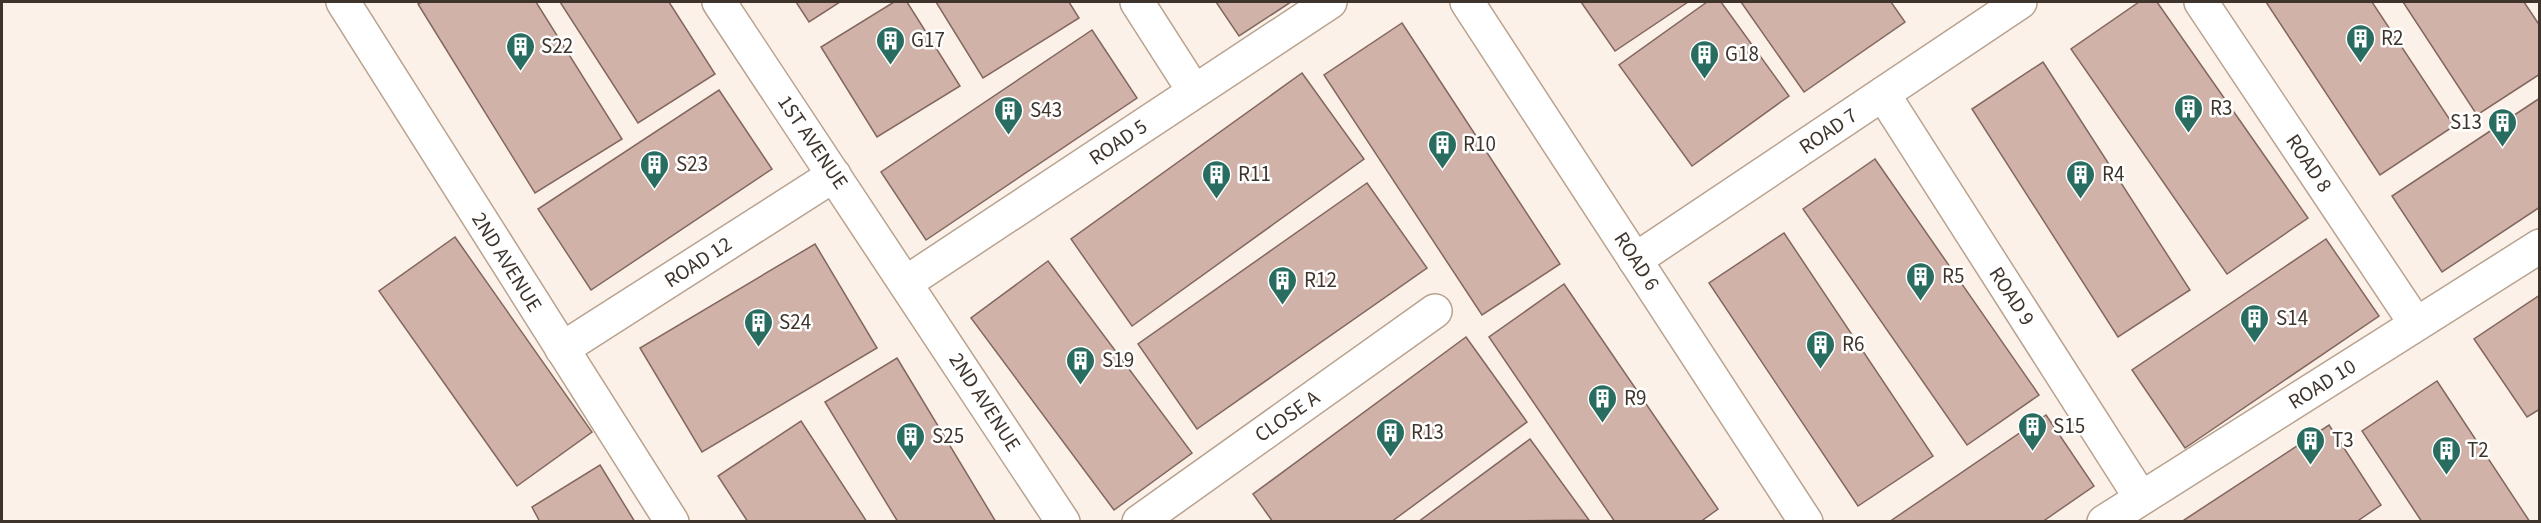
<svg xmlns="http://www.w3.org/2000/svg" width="2541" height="523" viewBox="0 0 2541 523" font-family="'Source Sans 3',sans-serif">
<rect width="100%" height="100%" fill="#fbf1e9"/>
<!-- building -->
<g fill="#d0b2a8" stroke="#83675e" stroke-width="1.5">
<path d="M422,2H536L622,139L535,193L418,4Z"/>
<path d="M560,2H669L715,74L638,123Z"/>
<path d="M796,2H840L809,22Z"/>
<path d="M894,2H907L960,86L877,137L821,47Z"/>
<path d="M936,2H1069L1079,18L983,78Z"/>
<path d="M1216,2H1291L1239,36Z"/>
<path d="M1581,2H1688L1615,51Z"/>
<path d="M1707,2H1721L1789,96L1692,166L1619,65Z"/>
<path d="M1741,2H1891L1905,22L1804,92Z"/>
<path d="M2139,2H2157L2308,218L2227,274L2071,49Z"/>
<path d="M2266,2H2372L2454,126L2380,175Z"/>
<path d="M2403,2H2524L2540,26V74L2477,115Z"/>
<path d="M1402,23L1560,264L1482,315L1324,75Z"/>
<path d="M1092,30L1137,98L926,240L881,172Z"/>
<path d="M2043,62L2190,290L2118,337L1972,109Z"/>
<path d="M1302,73L1364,159L1132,326L1071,239Z"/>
<path d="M719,90L772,169L591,290L538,209Z"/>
<path d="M2540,98V207L2442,272L2392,196Z"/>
<path d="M1875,159L2039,395L1967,445L1803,209Z"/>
<path d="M1367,183L1427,268L1197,429L1138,344Z"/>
<path d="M1784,233L1933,456L1858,506L1709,283Z"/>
<path d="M455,237L592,432L517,486L379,291Z"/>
<path d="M2326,239L2379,316L2185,448L2132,370Z"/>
<path d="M815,244L877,348L702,452L640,348Z"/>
<path d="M1048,261L1192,453L1114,510L971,318Z"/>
<path d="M1564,284L1718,509L1700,522H1615L1489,337Z"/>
<path d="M2540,295V409L2527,417L2474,339Z"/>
<path d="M1466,337L1527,422L1391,522H1273L1253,494Z"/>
<path d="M897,358L996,522H898L825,402Z"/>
<path d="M2437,381L2530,522H2422L2362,431Z"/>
<path d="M2046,415L2094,486L2042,522H1889Z"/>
<path d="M801,421L867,522H748L718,476Z"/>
<path d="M2329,425L2381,505L2356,522H2181Z"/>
<path d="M1530,439L1589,520L1418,522Z"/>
<path d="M600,465L635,522H540L532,507Z"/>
</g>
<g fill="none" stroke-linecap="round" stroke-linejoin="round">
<defs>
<g id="street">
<path d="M343,2L672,522"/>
<path d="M719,2L1063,522"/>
<path d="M1137,2L1194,91"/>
<path d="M1467,2L1806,522"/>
<path d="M2201,2L2416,324"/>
<path d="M1883,94L2141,498"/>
<path d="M1635,260L2020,2"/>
<path d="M907,282L1330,2"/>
<path d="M562,349L834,175"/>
<path d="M1139,522L1435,311"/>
<path d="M2104,522L2540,246"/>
</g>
</defs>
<!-- street casing -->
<use href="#street" stroke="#b9a28e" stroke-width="36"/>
<!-- street -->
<use href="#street" stroke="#fff" stroke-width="33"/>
</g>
<!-- icons -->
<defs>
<symbol id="building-pin" viewBox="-11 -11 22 30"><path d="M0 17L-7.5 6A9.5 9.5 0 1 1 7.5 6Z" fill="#286d60" stroke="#fff"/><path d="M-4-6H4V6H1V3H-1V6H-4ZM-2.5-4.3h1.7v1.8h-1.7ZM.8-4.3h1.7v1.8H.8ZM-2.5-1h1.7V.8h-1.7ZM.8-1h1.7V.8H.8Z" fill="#fff"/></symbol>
</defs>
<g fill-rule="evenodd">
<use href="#building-pin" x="2344" y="22" width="33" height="45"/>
<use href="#building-pin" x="874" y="24" width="33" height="45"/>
<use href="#building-pin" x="504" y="30" width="33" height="45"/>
<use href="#building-pin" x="1688" y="38" width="33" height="45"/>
<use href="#building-pin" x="2172" y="92" width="33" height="45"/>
<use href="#building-pin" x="992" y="94" width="33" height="45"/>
<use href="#building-pin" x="2486" y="106" width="33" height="45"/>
<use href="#building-pin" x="1426" y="128" width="33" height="45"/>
<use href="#building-pin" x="638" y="148" width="33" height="45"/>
<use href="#building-pin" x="1200" y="158" width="33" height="45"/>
<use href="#building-pin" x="2064" y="158" width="33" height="45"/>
<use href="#building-pin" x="1904" y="260" width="33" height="45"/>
<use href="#building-pin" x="1266" y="264" width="33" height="45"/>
<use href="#building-pin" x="2238" y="302" width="33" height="45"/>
<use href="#building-pin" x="742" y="306" width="33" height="45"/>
<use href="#building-pin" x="1804" y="328" width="33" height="45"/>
<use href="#building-pin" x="1064" y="344" width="33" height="45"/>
<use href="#building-pin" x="1586" y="382" width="33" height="45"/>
<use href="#building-pin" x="2016" y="410" width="33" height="45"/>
<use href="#building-pin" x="1374" y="416" width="33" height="45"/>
<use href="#building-pin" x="894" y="420" width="33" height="45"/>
<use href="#building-pin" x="2294" y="424" width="33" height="45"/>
<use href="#building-pin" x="2430" y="434" width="33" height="45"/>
</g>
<g text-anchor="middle" stroke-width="5" stroke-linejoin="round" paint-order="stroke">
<!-- poi labels -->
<g font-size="21" fill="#3e342c" stroke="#fff" text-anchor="start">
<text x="2381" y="45">R2</text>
<text x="911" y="47">G17</text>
<text x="541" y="53">S22</text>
<text x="1725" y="61">G18</text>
<text x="2210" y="115">R3</text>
<text x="1030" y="117">S43</text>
<text x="2482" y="129" text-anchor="end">S13</text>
<text x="1463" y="151">R10</text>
<text x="676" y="171">S23</text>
<text x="1238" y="181">R11</text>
<text x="2102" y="181">R4</text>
<text x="1942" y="283">R5</text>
<text x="1304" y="287">R12</text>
<text x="2276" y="325">S14</text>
<text x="779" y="329">S24</text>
<text x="1842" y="351">R6</text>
<text x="1102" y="367">S19</text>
<text x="1624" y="405">R9</text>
<text x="2053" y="433">S15</text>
<text x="1411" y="439">R13</text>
<text x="932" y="443">S25</text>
<text x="2332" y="447">T3</text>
<text x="2467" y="457">T2</text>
</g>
<!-- street labels -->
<g font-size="21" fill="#3e342c" stroke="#fff">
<text transform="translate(1828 131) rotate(-34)" y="7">ROAD 7</text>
<text transform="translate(813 142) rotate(56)" y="7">1ST AVENUE</text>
<text transform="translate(1118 142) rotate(-34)" y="7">ROAD 5</text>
<text transform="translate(2309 163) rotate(56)" y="7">ROAD 8</text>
<text transform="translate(1637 261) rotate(57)" y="7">ROAD 6</text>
<text transform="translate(507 262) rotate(58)" y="7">2ND AVENUE</text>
<text transform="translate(698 262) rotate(-33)" y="7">ROAD 12</text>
<text transform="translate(2012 296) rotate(57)" y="7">ROAD 9</text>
<text transform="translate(2322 384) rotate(-32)" y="7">ROAD 10</text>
<text transform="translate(985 402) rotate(57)" y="7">2ND AVENUE</text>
<text transform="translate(1287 416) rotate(-35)" y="7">CLOSE A</text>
</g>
</g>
<!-- border -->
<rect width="2541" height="523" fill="none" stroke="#3e342c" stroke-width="6"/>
</svg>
